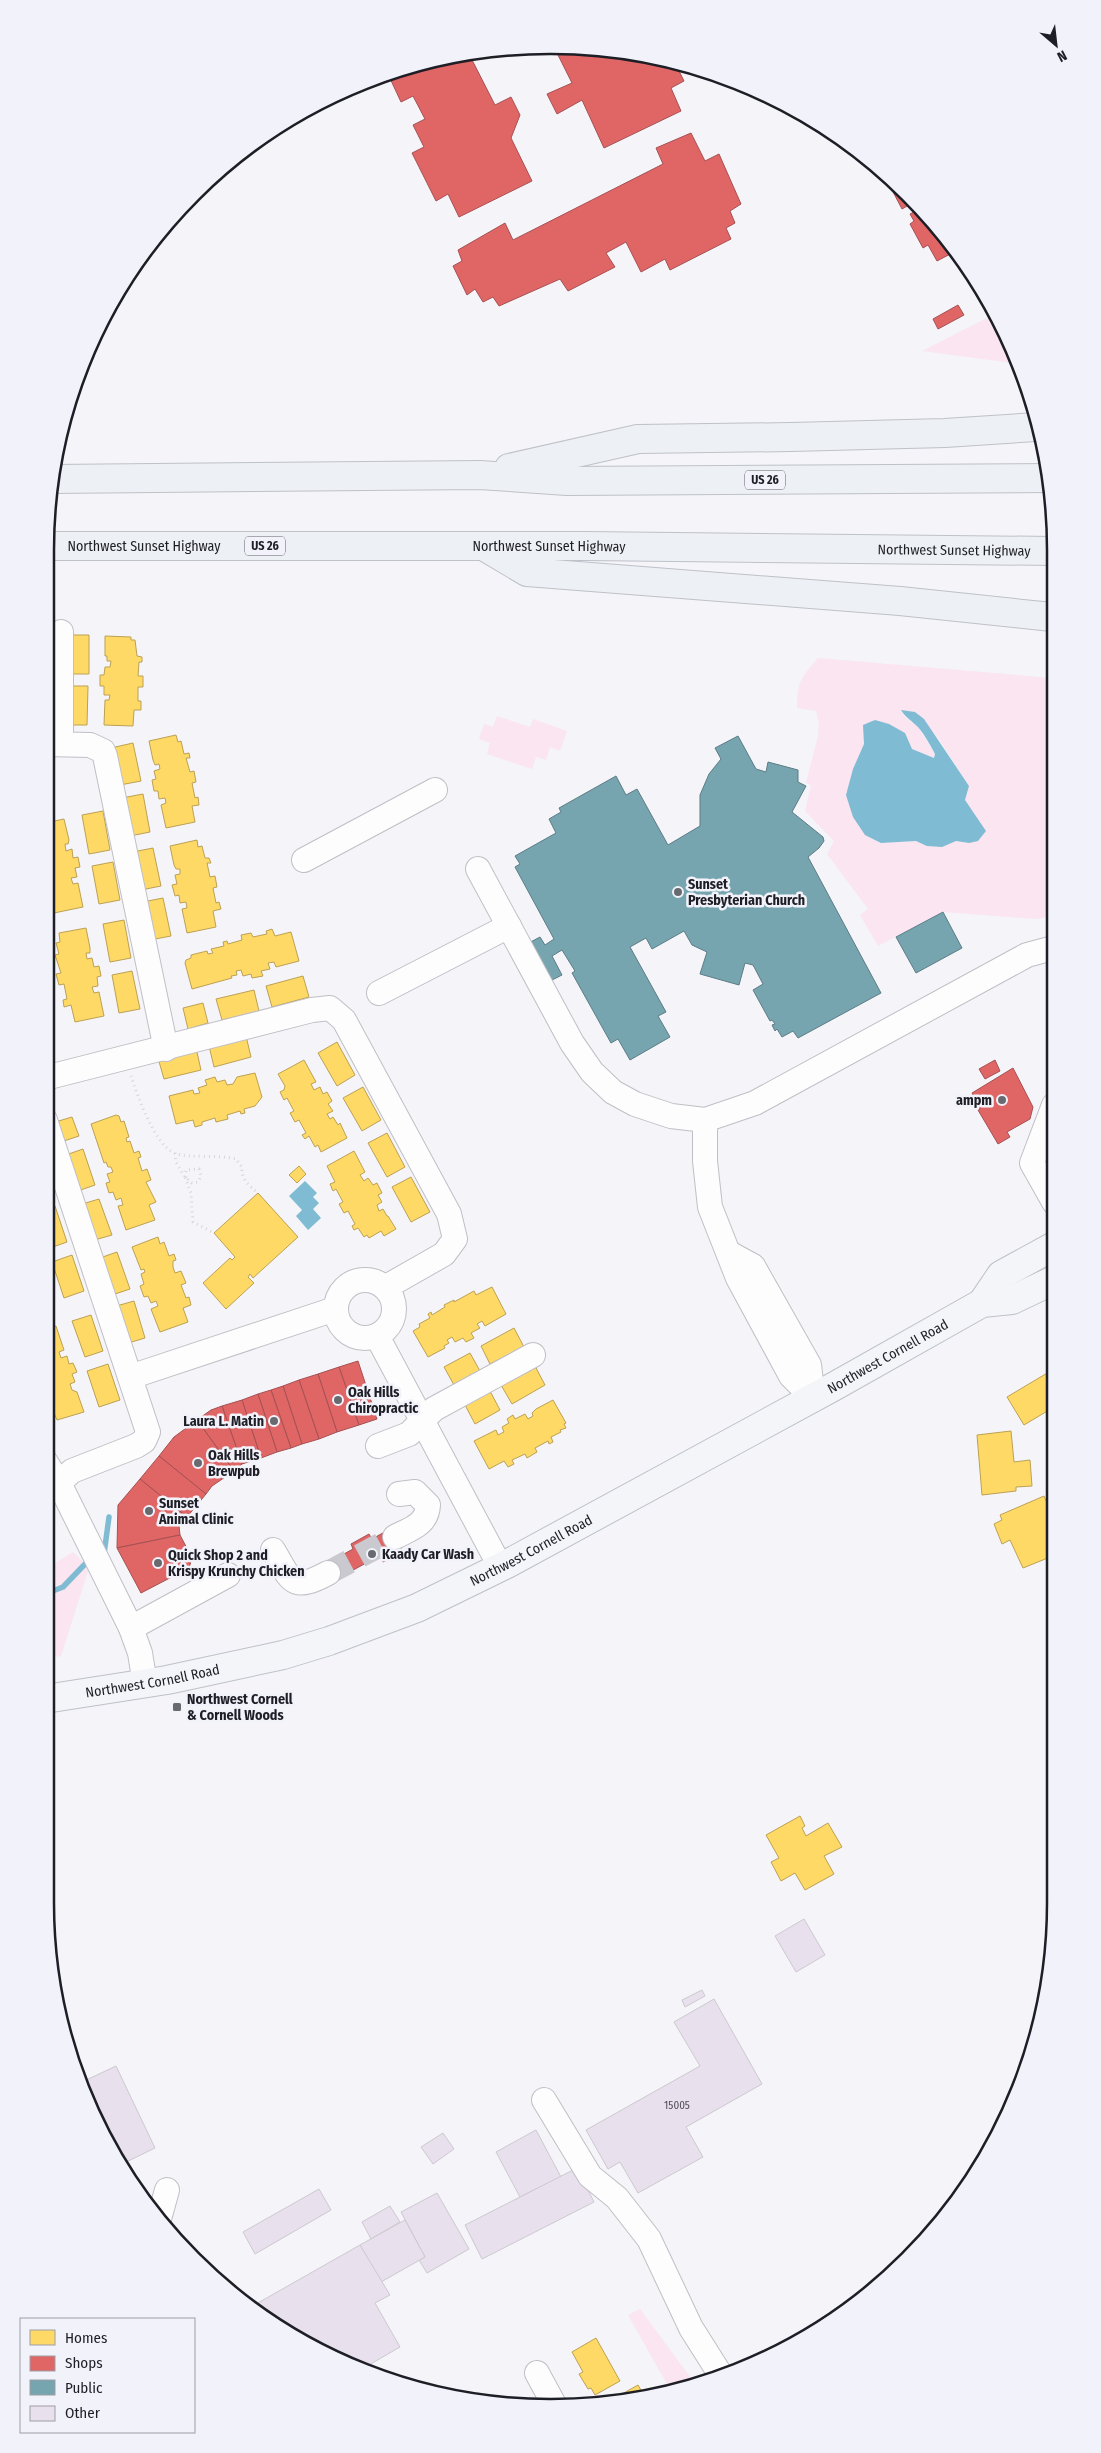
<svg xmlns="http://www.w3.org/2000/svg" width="1101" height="2453" viewBox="0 0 1101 2453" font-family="'Fira Sans Condensed',sans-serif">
<rect width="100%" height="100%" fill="#f4f4f9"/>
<!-- green -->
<g fill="#fae5f1" fill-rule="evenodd">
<path d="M993,315L1019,364L922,351Z"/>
<path d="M818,658L1052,678L1053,916L1036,919L943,912L878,946L860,915L868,909L827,854L834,841L805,811L811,785L806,783L818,736L819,724L816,711L797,708C797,681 802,677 818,658ZM902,711L915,712L940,741L969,786L965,800L985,831L969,843L956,841L941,847L916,841L881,843L853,769L864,744L912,749L934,758L935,754L918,727L905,717Z"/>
<path d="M497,716L530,727L533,719L567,731L560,751L550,747L546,760L536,757L532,769L487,754L490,743L479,739L484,724L493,727Z"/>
<path d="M73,1552L89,1568L61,1656L45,1658V1572L50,1566Z"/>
<path d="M640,2309L696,2385L671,2391L628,2315Z"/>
</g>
<!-- water -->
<g fill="#7fbbd2">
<path d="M901,710L915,712L924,719L969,786L965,800L986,831L978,841L969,843L956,841L942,847L927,846L916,841L881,843L865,835L853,817L846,795L853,769L864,744L863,725L875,720L889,724L905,733L912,749L934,758L935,754C930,745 925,735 918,727C912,721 906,718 901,710Z"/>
<path d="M305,1181L317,1193L313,1197L319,1203L313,1209L321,1218L308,1230L296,1216L302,1210L289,1196Z"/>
</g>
<!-- homes -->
<g fill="#ffd966" stroke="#bca153">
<path d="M68,635H89V674H67Z"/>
<path d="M105,636L131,637V640H135L137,656L142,657V662H139L138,676H143V687H138V701H141V710H134L133,726L104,725L105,700H109L110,695H104V686H100V675H104L105,667H110L111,661H107V656H105Z"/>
<path d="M67,686H88L87,725H66Z"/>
<path d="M176,735L178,742L181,741L184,754L189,753L190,758H186L190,772L194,771L196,782L192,783L195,798L198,797L199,805L192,806L195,822L166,828L161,805L166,803L165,798L159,799L158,791H154L152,780L156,779L154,771L160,769L159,764L155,765L153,760L149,741Z"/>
<path d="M133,743L141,781L120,785L111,748Z"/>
<path d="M143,794L150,832L130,836L122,798Z"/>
<path d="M103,811L110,850L89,854L82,815Z"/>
<path d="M64,819L69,840L68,844H65L66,851L72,849L73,858L78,857L80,867L75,868L77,877L71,878L73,884L78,883L83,907L54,913L50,896L45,897V823Z"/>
<path d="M197,840L198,847L202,846L205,858H209L211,863H207L210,877L215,876L217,887L213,888L216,903L219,902L221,909L213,911L216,927L187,933L182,909L187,908L186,902L180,903L179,895L175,896L172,885L177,884L175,875L180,874V869H176L174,865L170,846Z"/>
<path d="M153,848L161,886L141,890L133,852Z"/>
<path d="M113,862L120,900L99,904L92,866Z"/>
<path d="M163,898L171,936L150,940L143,902Z"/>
<path d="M124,920L131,958L110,962L103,924Z"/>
<path d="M86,928L90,948V953H86L87,959L92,958L94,967L99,966L101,976L97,977L98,986L92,987L94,993L99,992L104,1016L75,1022L71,1005L64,1007L63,1000L67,999L64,984L59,985L56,974L61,973L55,955L59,954L56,943L60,942L59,933Z"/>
<path d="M272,929L275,936L291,932L299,961L276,967L274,962L268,963L270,969L261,971L263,976L252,978L251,974L243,976L241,970L236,971L237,975L231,976L232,978L192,989L185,963L186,960L191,958V955L207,951L208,954L213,953L211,949L224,946L223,942L227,941L228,944L242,940L241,935L251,933L253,937L267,934L266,931Z"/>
<path d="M132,971L140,1009L119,1013L112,975Z"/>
<path d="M303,976L309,997L272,1007L266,986Z"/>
<path d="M254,990L259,1011L222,1020L216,999Z"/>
<path d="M203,1003L208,1023L188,1029L183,1008Z"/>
<path d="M246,1036L251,1057L214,1067L209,1046Z"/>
<path d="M337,1042L355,1075L337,1086L318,1053Z"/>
<path d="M196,1048L201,1070L164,1079L158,1058Z"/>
<path d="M304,1060L316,1082L311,1084L314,1090L320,1087L323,1094L327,1092L332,1101L328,1104L333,1111L327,1114L330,1119L333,1117L338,1125L340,1123L347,1138L321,1152L318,1145L315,1147L309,1136L305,1139L302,1135L306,1133L299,1120L295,1122L290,1113L294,1111L287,1098L284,1100L280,1092L284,1090L285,1086L278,1074Z"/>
<path d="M255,1073L262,1097L255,1106L244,1109L245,1113L241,1114L240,1111L227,1115L228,1119L216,1122L215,1118L202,1122V1125L195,1127L193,1120L176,1124L169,1096L193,1090L194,1094L200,1093L198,1088L207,1085L205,1080L215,1077L217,1082L225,1080L227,1085L233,1084L237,1077Z"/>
<path d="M363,1087L381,1120L362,1131L343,1098Z"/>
<path d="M116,1115L119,1116L121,1122L124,1121L129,1137L126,1138L127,1142L130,1141L134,1153L139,1151L141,1157L138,1158L142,1171L147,1169L151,1180L146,1182L156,1202L149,1205L155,1220L126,1230L118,1206L123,1205L121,1198L116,1200L113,1192L109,1193L106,1183L110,1182L107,1174L113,1172L111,1167H108L106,1162L104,1163L91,1124Z"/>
<path d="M72,1117L79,1136L58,1143L52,1123Z"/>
<path d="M387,1133L405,1167L387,1177L368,1143Z"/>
<path d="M83,1149L95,1185L75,1192L63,1156Z"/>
<path d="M354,1151L365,1172L360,1175L364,1181L368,1178L373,1185L377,1183L382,1193L378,1195L382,1202L377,1205L379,1211L383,1209L387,1216H388L396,1229L384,1236L381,1231L369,1238L367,1235L364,1237L358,1228L354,1230L352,1226L355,1224L348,1211L344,1213L339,1204L343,1202L336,1189L333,1191L330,1184L335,1182L327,1166Z"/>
<path d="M299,1166L306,1174L297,1183L289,1175Z"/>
<path d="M45,1177L51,1194L45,1195Z"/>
<path d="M411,1177L430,1212L411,1222L392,1187Z"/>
<path d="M258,1193L298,1237L253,1278L250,1274L248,1277L254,1283L226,1309L203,1283L230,1258L232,1260L235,1257L214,1233Z"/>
<path d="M99,1199L112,1235L91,1241L79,1205Z"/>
<path d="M55,1206L67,1242L47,1249L45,1209Z"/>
<path d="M158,1237L160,1244L164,1242L169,1256L174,1254L176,1260L173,1261V1267L175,1273L181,1271L186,1283L181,1285L186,1298L189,1297L191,1305L183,1308L188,1322L160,1332L151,1309L158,1306L156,1301L151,1303L148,1296L144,1297L140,1286L144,1284L141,1274L145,1272L144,1269L141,1270L132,1247Z"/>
<path d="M117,1252L130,1289L109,1296L97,1259Z"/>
<path d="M72,1255L84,1291L64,1298L52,1262Z"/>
<path d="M492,1287L506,1314L485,1326L482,1321L477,1324L480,1328L471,1333L474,1338L466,1342L463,1338L455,1342L452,1337L447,1340L449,1343L444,1346L445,1348L428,1357L413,1331L420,1327L419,1324L430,1318L428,1314L431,1312L432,1315L445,1307L444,1305L454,1300V1302L474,1291L476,1295Z"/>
<path d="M134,1301L145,1338L125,1344L113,1307Z"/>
<path d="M91,1315L103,1351L85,1357L72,1321Z"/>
<path d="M56,1326L64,1350L59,1352L61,1358L67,1356L69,1364L73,1363L77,1372L72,1374L75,1382L70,1384L72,1390L77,1392L84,1412L57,1420L54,1413L51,1414L48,1404L45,1405V1330Z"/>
<path d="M514,1328L524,1347L490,1364L481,1346Z"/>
<path d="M470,1353L480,1371L454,1385L444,1367Z"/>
<path d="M108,1364L120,1400L99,1407L87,1371Z"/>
<path d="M535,1366L545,1385L512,1404L501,1385Z"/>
<path d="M1054,1369V1407L1024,1425L1007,1397Z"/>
<path d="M490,1391L500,1410L475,1424L465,1405Z"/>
<path d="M553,1400L566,1423L564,1424L566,1428L560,1430L561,1432L551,1437L553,1442L549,1444L548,1441L535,1448L537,1452L527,1458L525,1454L512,1460L514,1464L508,1467L504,1461L489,1469L474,1441L496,1430L498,1435L504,1432L502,1427L509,1423L507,1419L513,1415L515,1419L525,1414L528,1419L533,1416L532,1413L536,1409Z"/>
<path d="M1011,1431L1014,1462L1030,1460L1032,1486L1016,1487V1491L982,1495L977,1435Z"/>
<path d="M1044,1496L1055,1521V1555L1023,1568L1010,1540L1002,1544L994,1524L1002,1520L1000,1515Z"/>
<path d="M1055,1572V1605L1047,1574Z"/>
<path d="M800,1816L805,1826L802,1828L806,1836L828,1823L842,1847L824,1856L834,1874L805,1890L795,1873L781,1881L771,1862L779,1858L766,1835Z"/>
<path d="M596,2338L620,2381L595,2395L591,2388L588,2389L579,2374L583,2372L572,2352Z"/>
<path d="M638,2385L645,2397L604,2404Z"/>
</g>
<!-- shops -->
<g fill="#e06666" stroke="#a65053">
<path d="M554,47L617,49L675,63L684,81L671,88L681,111L604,148L582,100L557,114L547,94L572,83Z"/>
<path d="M469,54L495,105L511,97L520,115L511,138L532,181L459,217L448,194L436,201L412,153L424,147L413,125L425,119L413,96L401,102L388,74L420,62Z"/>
<path d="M691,133L705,161L719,154L741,204L730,211L735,223L726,228L731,239L670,270L665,259L641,272L626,242L606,253L615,267L568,291L560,279L499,306L493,297L483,302L475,289L467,295L453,266L462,261L458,250L505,223L513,240L663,164L656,148Z"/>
<path d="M897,184L914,202L902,209L891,188Z"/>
<path d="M920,209L951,243L956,251L937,261L928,245L923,248L910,224L914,221L910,214Z"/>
<path d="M958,305L964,315L938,329L933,319Z"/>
<path d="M995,1060L1000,1071L985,1079L979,1069Z"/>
<path d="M1013,1068L1033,1107L1030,1119L1007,1132L1010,1137L998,1144L978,1110L980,1109L972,1093Z"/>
<path d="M358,1361L377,1419L359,1425L339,1367Z"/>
<path d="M339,1367L359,1425L337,1432L318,1374Z"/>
<path d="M318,1374L337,1432L319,1439L299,1380Z"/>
<path d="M299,1380L319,1439L302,1444L283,1386Z"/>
<path d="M283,1386L302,1444L291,1448L271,1390Z"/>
<path d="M271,1390L291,1448L277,1452L258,1394Z"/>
<path d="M258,1394L277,1452L261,1458L242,1400Z"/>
<path d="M242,1400L261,1458L242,1464L222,1406Z"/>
<path d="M222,1406L242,1464L234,1471L197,1420L211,1410Z"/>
<path d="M197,1420L234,1471L212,1486L206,1494L159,1456L174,1437Z"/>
<path d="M159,1456L206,1494L187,1517L140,1479Z"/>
<path d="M140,1479L187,1517L179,1526L180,1535L117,1548L118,1505Z"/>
<path d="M390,1529L403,1552L383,1562L379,1556L333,1581L324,1565L353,1549L351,1544L369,1534L372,1539Z"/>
<path d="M180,1535L192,1558L189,1568L141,1593L117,1548Z"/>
</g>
<!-- public -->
<g fill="#76a5af" stroke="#5c7c86">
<path d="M738,736L756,769L766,772L768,762L798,770V782L806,786L792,812L823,837L824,841L819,848L808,857L881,993L798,1038L793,1031L782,1037L777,1029L775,1031L772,1025L775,1024L772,1020L770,1021L753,990L763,984L753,965L745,963L739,985L700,974L707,952L692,945L684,931L652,949L646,938L630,947L666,1012L658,1016L670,1037L630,1060L618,1039L611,1043L572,973L575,971L562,950L552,956L562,975L546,983L525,945L540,937L545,945L554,939L515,867L520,864L515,856L556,833L549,819L561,812L559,808L616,776L626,795L637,789L668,845L700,826V795L709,774L721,759L715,748Z"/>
<path d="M943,912L962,948L916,973L896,937Z"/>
</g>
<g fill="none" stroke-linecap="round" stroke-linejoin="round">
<!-- stream -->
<g stroke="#7fbbd2" stroke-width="5.5">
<path d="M104,1554L109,1517"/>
<path d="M45,1594L63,1587L86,1563"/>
</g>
</g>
<!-- building -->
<g fill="#e8e0ed" stroke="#ccc9cf">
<path d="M804,1919L825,1955L796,1972L775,1936Z"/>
<path d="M702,1990L705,1996L685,2007L682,2000Z"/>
<path d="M714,1999L762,2084L686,2127L703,2157L638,2193L620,2162L608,2169L586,2130L700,2066L674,2022Z"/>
<path d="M116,2066L155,2148L120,2165L80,2083Z"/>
<path d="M536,2130L561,2177L520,2197L496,2152Z"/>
<path d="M443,2133L454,2149L433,2164L421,2147Z"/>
<path d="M577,2168L594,2202L482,2259L465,2225Z"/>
<path d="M319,2189L331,2210L255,2254L243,2232Z"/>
<path d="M437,2193L469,2249L427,2273L419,2260L425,2257L401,2212Z"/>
<path d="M390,2206L400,2222L371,2239L362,2222Z"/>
<path d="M405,2220L425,2257L381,2282L360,2245Z"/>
<path d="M360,2245L390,2295L375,2303L400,2347L362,2369L298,2340L249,2308Z"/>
</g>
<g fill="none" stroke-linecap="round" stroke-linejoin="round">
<!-- minor-tunnel -->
<path stroke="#c9c9cf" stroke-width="24" stroke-dasharray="24 12" stroke-linecap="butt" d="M328,1573L395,1537"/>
<defs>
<g id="minor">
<path d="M45,744L90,745L103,751L105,756L166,1049"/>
<path d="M61,744V632"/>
<path d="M304,860L435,790"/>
<path d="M478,869L572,1043L592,1072L613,1092L635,1104L671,1116L705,1120L755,1103L1027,955L1053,948"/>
<path d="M379,993L509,926"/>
<path d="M45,1078L312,1010L330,1008L344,1020L449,1214L455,1239L444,1254L386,1287"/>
<path d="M1054,1105L1032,1163L1054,1202"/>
<path d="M45,1120L148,1432L144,1441L136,1446L72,1471L59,1483"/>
<path d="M705,1120V1161L710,1207L738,1278L791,1376L813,1398"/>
<path d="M729,1253L753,1266L809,1365L813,1398"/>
<circle cx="365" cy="1309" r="29"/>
<path d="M377,1336L501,1568"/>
<path d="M130,1377L335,1309"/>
<path d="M378,1446L409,1434L434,1409L533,1355"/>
<path d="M45,1461L59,1483L131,1628L140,1653L145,1684"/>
<path d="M395,1537C410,1529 427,1525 428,1505L415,1492L399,1494"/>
<path d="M273,1550C291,1580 291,1593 328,1573"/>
<path d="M131,1628L228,1575"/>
<path d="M544,2100L590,2176L617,2198L649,2239L691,2328L722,2377"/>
<path d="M159,2219L167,2190"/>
<path d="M537,2373L556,2408"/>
</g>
<g id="major">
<path d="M982,1303L1001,1275L1054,1246"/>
<path id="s1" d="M45,1699L167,1680L283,1655L329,1641L417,1608L507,1564L833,1387L982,1303L1012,1300L1054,1280"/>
</g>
<g id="highway">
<path d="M509,468L638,439L791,437L945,433L1036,427"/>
<path d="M52,479L480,475L567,481L1050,478"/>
<path id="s2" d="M45,546H585L1052,551"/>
<path d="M485,547L527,572L900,601L1052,617"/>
</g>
</defs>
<!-- minor casing -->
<use href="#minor" stroke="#bfbfc5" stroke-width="26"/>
<!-- major casing -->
<use href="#major" stroke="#bec1c8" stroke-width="30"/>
<!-- highway casing -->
<use href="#highway" stroke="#bec1c8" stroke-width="30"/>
<!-- path -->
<g stroke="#d7d7da" stroke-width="3" stroke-dasharray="1 4" stroke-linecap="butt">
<path d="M131,1076C138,1097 154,1143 174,1153C188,1159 218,1154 236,1159L242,1167C241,1180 249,1185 258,1193"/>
<path d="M175,1153L176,1162L184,1176"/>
<path d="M185,1177L186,1170L199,1169L201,1176L198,1182L192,1183L185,1177L191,1193L193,1222L214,1233"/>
</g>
<!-- minor -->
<use href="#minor" stroke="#fdfdfe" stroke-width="24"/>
<!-- major -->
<use href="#major" stroke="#f3f5f8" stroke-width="28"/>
<!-- highway -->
<use href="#highway" stroke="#edf0f5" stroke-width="28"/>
</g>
<!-- markers -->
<g fill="#696970" stroke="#f2f2fb" stroke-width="2">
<circle cx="678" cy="892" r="5"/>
<circle cx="1002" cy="1100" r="5"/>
<circle cx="338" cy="1400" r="5"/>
<circle cx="274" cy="1421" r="5"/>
<circle cx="198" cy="1463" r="5"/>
<circle cx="149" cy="1511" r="5"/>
<circle cx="372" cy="1554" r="5"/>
<circle cx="158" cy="1563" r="5"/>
<rect x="172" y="1702" width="10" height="10" rx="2.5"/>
</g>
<g text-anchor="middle" stroke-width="5" stroke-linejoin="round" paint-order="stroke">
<!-- number labels -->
<g font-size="11" fill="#504e58">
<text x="677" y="2109">15005</text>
</g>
<!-- shield labels -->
<g fill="#f2f2fb" stroke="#5e5e66" stroke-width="1">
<rect x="745" y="470.5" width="40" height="19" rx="4"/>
<rect x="245" y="536.5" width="40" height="19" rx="4"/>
</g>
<g font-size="12" font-weight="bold" fill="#1e1e26">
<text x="765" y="484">US 26</text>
<text x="265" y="550">US 26</text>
</g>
<!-- street labels -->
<g font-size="14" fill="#1e1e26" stroke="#f2f2fb">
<text dy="5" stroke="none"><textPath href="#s2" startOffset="99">Northwest Sunset Highway</textPath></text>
<text dy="5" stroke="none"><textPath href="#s2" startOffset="504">Northwest Sunset Highway</textPath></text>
<text dy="5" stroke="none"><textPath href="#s2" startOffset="909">Northwest Sunset Highway</textPath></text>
<text dy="5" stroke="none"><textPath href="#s1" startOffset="918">Northwest Cornell Road</textPath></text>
<text dy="5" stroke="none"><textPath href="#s1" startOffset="512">Northwest Cornell Road</textPath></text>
<text dy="5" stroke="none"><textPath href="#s1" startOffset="109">Northwest Cornell Road</textPath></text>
</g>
<!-- poi labels -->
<g font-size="14" font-weight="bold" fill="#1e1e26" stroke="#f2f2fb" text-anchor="start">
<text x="688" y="889">Sunset<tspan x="688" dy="16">Presbyterian Church</tspan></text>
<text x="992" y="1105" text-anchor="end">ampm</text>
<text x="348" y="1397">Oak Hills<tspan x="348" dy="16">Chiropractic</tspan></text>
<text x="264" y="1426" text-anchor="end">Laura L. Matin</text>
<text x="208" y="1460">Oak Hills<tspan x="208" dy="16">Brewpub</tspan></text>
<text x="159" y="1508">Sunset<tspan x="159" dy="16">Animal Clinic</tspan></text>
<text x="382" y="1559">Kaady Car Wash</text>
<text x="168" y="1560">Quick Shop 2 and<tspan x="168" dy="16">Krispy Krunchy Chicken</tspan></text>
<text x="187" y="1704">Northwest Cornell<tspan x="187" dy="16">&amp; Cornell Woods</tspan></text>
</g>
</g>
<!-- crop -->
<path d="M0 0H1101V2453H0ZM550 54H551A496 496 0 0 1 1047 550V1903A496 496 0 0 1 551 2399H550A496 496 0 0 1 54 1903V550A496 496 0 0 1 550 54Z" fill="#f2f2fb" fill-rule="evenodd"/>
<path fill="none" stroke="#1e1e26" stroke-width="2.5" d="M550 54H551A496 496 0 0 1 1047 550V1903A496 496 0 0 1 551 2399H550A496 496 0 0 1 54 1903V550A496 496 0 0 1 550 54Z"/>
<!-- legend -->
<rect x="20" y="2318" width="175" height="115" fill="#f2f2fb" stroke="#9d9da6"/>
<rect x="30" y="2330" width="25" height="15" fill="#ffd966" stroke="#9d9da6"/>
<text x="65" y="2343" font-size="15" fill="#1e1e26">Homes</text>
<rect x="30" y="2356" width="25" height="15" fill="#e06666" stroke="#9d9da6"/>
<text x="65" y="2368" font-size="15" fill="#1e1e26">Shops</text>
<rect x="30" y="2380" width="25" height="15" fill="#76a5af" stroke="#9d9da6"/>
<text x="65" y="2393" font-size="15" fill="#1e1e26">Public</text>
<rect x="30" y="2406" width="25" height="15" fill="#e8e0ed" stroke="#9d9da6"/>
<text x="65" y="2418" font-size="15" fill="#1e1e26">Other</text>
<!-- north arrow -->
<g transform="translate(1056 45) rotate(152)" stroke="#f2f2fb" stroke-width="4" paint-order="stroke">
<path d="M0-4L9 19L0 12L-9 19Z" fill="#1e1e26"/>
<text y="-8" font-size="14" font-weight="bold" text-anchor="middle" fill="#1e1e26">N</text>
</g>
</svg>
